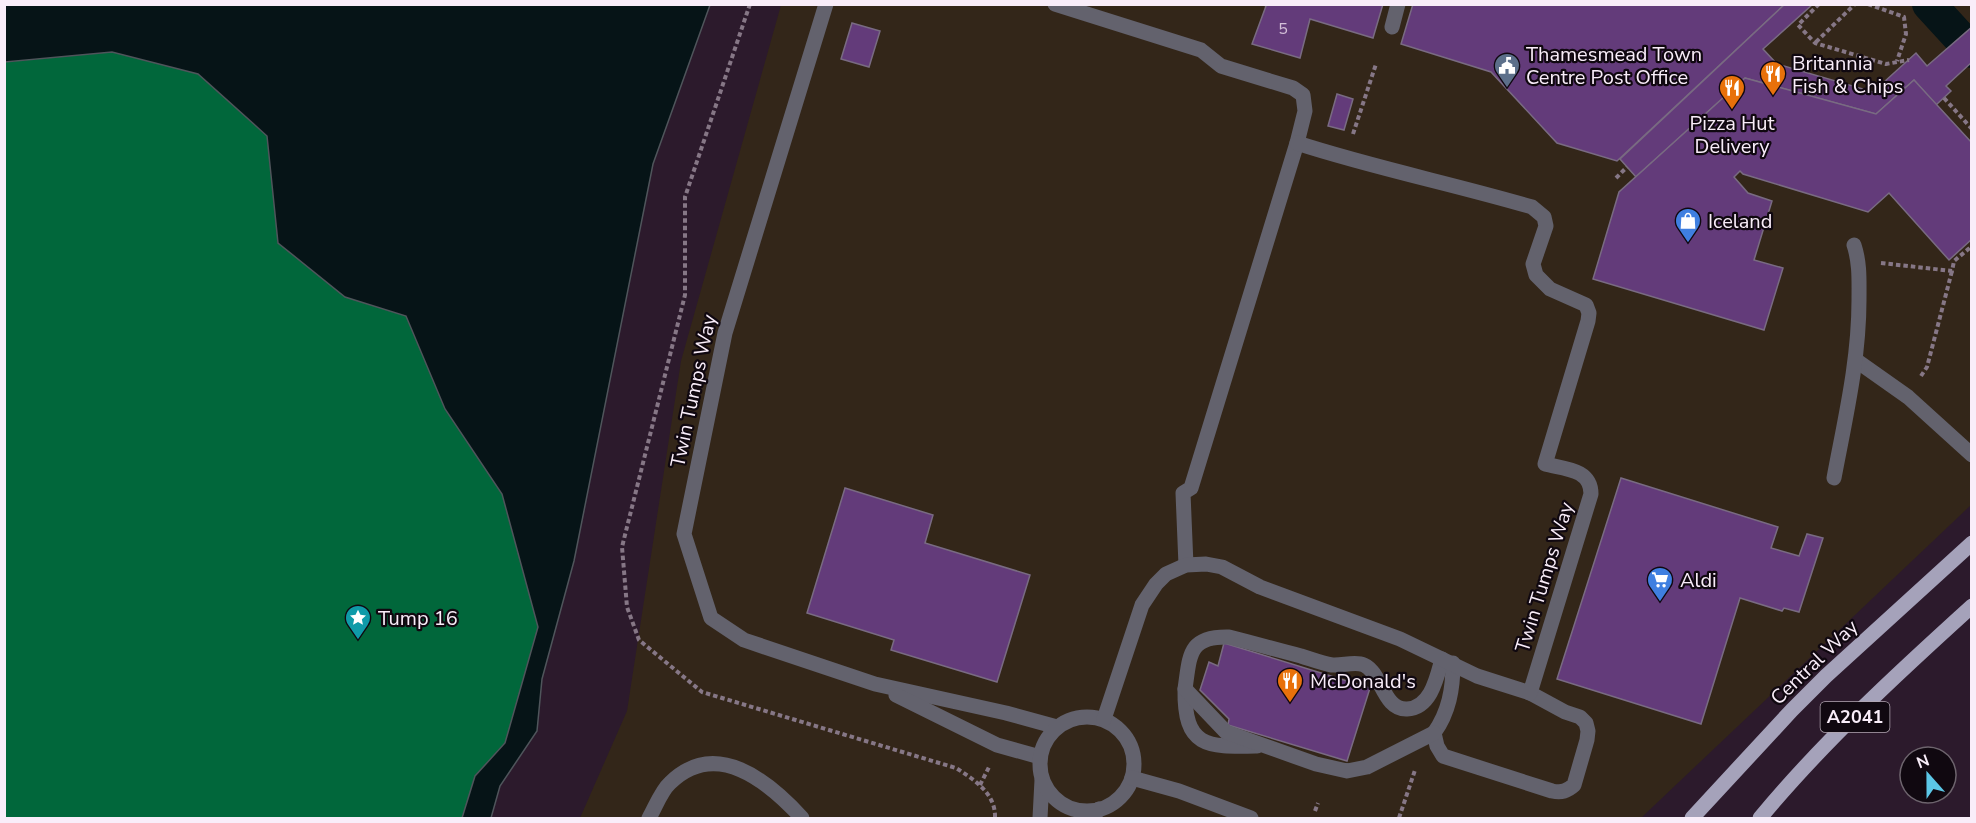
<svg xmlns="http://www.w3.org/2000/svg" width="1976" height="823" viewBox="0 0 1976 823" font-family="'Nunito Sans',sans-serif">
<rect width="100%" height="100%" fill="#2c1a2c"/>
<!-- commercial -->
<path fill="#332619" d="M781,5H1971V505L1641,818H580L627,711L681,361Z"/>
<!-- forest -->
<path fill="#01673b" d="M112,52L198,74L267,136L278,243L345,297L406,316L445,409L502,494L538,627L505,743L475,776L462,818H5V62Z"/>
<!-- water -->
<path fill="#061417" stroke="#4f555b" stroke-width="1.5" d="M5,4L710,5L653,164L574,561L542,679L537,731L500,786L491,818H462L475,776L505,743L538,627L502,494L445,409L406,316L345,297L278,243L267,136L198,74L112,52L5,62Z"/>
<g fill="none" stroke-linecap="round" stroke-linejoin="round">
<!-- canal -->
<path stroke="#061417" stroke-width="34" d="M1929,4L1972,51"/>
</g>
<!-- building -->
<g fill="#633b7a" stroke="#796b82" stroke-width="1.5">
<path d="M1262,4H1383L1373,38L1310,19L1300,58L1252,44L1266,6Z"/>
<path d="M1413,4H1785L1617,161L1557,143L1491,72L1401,44Z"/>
<path d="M1785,4H1813L1763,49L1777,64L1873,92L1916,53L1927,66L1972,27V62L1946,86L1951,91L1936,105L1914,80L1876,114L1745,78L1636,177L1620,159Z"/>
<path d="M852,23L880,31L869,67L841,59Z"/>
<path d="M1745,78L1876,114L1914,80L1972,143V239L1949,260L1889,193L1868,212L1743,174L1740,171L1734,177L1748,193L1772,201L1754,260L1783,268L1764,330L1593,279L1619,192Z"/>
<path d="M1337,94L1353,99L1344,130L1328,126Z"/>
<path d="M1621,478L1778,527L1771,548L1799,556L1807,534L1823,538L1799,612L1784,608L1782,611L1740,598L1701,724L1557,679Z"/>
<path d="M845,488L933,515L925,543L1030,575L997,682L891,650L894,640L807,613Z"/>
<path d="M1224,643L1370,688L1347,761L1228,725L1229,719L1200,690L1209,662L1218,666Z"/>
</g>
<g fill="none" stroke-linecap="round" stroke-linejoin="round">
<!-- path -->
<g stroke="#867786" stroke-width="4" stroke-dasharray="4.5 3" stroke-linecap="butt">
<path d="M750,4L685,197V295L622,547L627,607L639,640L702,692L956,768C975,780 996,794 995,818"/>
<path d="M1819,4L1798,25L1815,43L1886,64L1909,60"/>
<path d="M1868,4L1904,17L1906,34L1897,61"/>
<path d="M1816,42L1855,4"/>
<path d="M1944,98L1972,129"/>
<path d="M1353,134L1376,64"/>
<path d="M1616,178L1627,167"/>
<path d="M1881,263L1952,271L1954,261L1972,246"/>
<path d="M1921,376L1927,367L1952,271"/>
<path d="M980,785L989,767"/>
<path d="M1315,811L1318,803"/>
<path d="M1399,818L1415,770"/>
</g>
<!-- service -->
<g stroke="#63626d" stroke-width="15">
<path d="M1392,27L1398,4"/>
<path d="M1857,361L1908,397L1972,455"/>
<path d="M1834,478C1845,419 1859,361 1859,300C1859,281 1860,263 1854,245"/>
<path d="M1453,663C1453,689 1449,712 1434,733L1437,746L1443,756L1552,791C1562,793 1567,791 1574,785L1587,740L1588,731L1586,723L1580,717L1565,712L1530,693"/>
<path d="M1185,689C1184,748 1207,747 1257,746"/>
<path d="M1434,733L1367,767L1347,771L1316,764L1226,732L1185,689C1190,655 1188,636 1229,637C1253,643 1277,650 1301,656C1311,659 1321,663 1332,665C1342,666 1355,661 1364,665C1382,673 1383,710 1407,709C1431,708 1437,677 1442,659"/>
<path d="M649,818C655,808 661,791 670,783C716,738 768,781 802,818"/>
<path d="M1040,818L1042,780"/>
<path d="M1092,818L1099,809"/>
</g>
<!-- minor -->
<g stroke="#63626d" stroke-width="15">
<path d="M826,4L725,333L684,534L711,618L744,640L875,684L1006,713L1057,727"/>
<path d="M1055,4L1201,50L1221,66L1293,88L1303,95L1305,111L1297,143L1191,488L1183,493L1186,565"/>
<path d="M896,695L997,745L1040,757"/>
<circle cx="1087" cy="764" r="47"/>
<path d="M1104,719L1142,605L1156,584L1166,574L1186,565L1206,564L1222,567L1260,587L1400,639L1477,676L1530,693L1591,494C1591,469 1565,469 1545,464L1588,321L1589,313L1586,305L1550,289L1536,275L1533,264L1546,226L1544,217L1532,207C1454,184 1374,168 1297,143"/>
<path d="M1132,778L1179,791L1251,818"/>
</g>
<!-- primary -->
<g stroke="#a5a2ba" stroke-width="15">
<path d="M1692,818L1792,710L1826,676L1972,543"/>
<path d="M1760,818C1823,742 1898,673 1972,606"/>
</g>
</g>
<!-- icons -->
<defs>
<symbol id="civic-pin" viewBox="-11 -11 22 30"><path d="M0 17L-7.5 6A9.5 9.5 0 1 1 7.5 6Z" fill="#5c6f8a" stroke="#100810"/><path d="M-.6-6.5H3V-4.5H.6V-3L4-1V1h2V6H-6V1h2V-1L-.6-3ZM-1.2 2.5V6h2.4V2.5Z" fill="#fff"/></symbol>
<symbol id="restaurant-pin" viewBox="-11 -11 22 30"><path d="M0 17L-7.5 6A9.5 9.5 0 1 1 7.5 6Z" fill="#e8710a" stroke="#100810"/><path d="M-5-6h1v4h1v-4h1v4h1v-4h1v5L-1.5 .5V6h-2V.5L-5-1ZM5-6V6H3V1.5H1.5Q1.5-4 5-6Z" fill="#fff"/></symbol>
<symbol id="shop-pin" viewBox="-11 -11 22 30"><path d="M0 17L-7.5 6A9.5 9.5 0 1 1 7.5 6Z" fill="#3f7fe0" stroke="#100810"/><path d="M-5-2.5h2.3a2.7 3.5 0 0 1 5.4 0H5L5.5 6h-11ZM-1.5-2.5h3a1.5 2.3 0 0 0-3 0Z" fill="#fff"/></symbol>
<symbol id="supermarket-pin" viewBox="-11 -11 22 30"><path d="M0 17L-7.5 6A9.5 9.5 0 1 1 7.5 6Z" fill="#3f7fe0" stroke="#100810"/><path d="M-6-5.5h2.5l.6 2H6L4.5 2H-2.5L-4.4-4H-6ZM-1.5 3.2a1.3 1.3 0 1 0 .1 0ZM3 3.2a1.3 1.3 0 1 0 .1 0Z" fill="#fff"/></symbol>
<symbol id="sight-pin" viewBox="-11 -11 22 30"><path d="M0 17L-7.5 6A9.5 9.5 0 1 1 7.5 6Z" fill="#0f9aa8" stroke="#100810"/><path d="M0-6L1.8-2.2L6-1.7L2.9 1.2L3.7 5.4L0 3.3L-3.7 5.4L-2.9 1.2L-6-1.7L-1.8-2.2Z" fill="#fff"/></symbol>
</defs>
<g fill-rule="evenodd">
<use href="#civic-pin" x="1492" y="51" width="30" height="40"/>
<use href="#restaurant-pin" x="1758" y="59" width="30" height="40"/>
<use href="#restaurant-pin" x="1717" y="73" width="30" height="40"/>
<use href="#shop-pin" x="1673" y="206" width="30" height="40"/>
<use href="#supermarket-pin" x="1645" y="565" width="30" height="40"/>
<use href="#sight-pin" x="343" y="603" width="30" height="40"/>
<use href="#restaurant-pin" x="1275" y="666" width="30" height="40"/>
</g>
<g text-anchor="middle" stroke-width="4.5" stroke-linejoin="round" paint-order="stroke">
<!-- number labels -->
<g font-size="16" fill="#d4c0d9">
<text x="1283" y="34">5</text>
</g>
<!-- shield labels -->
<rect fill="#100810" stroke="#b3a8b3" stroke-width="1.5" x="1820.5" y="702" width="69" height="30" rx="4.5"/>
<g font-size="18" font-weight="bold" fill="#f9edf9">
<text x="1855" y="723">A2041</text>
</g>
<!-- poi labels -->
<g font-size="20" fill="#f9edf9" stroke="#100810" text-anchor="start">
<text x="1526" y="61">Thamesmead Town<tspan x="1526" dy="23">Centre Post Office</tspan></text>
<text x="1792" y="70">Britannia<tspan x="1792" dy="23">Fish &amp; Chips</tspan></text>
<text x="1732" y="130" text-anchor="middle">Pizza Hut<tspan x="1732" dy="23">Delivery</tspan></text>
<text x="1708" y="228">Iceland</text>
<text x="1680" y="587">Aldi</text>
<text x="378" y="625">Tump 16</text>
<text x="1310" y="688">McDonald's</text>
</g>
<!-- street labels -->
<g font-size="20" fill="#f9edf9" stroke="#100810">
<text transform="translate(693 391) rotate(-78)" y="7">Twin Tumps Way</text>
<text transform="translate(1544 577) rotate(-73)" y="7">Twin Tumps Way</text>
<text transform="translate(1814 662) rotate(-44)" y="7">Central Way</text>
</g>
</g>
<!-- border -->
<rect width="1976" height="823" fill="none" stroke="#f9edf9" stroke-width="12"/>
<!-- north arrow -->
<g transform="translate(1928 775) rotate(339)"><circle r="28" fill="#100810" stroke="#6d646d" stroke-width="1.5"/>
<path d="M0-4.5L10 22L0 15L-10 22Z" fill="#5cc7e7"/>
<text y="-9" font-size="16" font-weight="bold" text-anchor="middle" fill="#f9edf9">N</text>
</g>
</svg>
